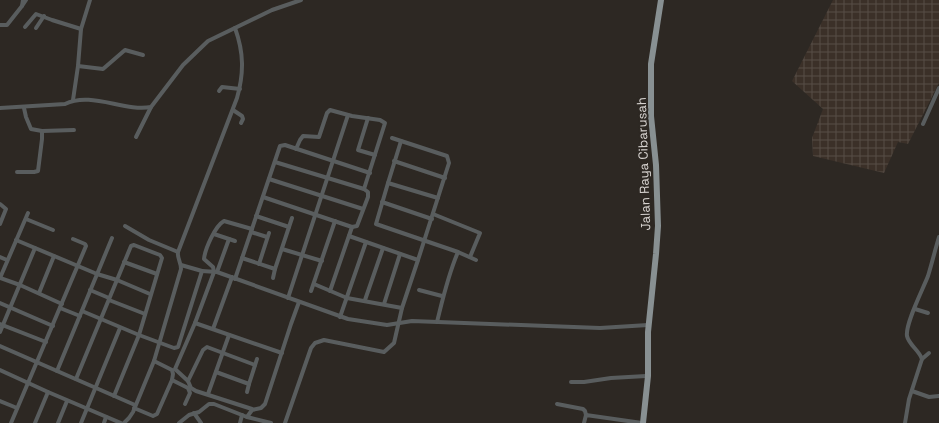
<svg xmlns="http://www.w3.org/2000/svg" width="939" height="423" viewBox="0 0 939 423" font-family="'Space Grotesk',sans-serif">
<defs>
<pattern id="industrial-grid" width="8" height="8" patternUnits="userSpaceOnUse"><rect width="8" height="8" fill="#3b3028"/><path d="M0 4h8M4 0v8" fill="none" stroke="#574d46"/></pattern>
</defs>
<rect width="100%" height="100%" fill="#2d2823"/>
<!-- industrial -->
<path fill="url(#industrial-grid)" d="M833,0H939V83L908,144L898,142L884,173L813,156L812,138L823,109L792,81Z"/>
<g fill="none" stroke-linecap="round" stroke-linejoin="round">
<!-- minor -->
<g stroke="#595d5e" stroke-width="4">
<path d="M23,0L22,6L26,0"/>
<path d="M0,25H7L22,6"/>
<path d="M25,27L36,14L52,20L81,29"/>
<path d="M36,28L44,16"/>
<path d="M78,66L103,69L125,50L143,55"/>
<path d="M219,91L222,87L240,89"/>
<path d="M73,100L78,66L81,29L90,0"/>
<path d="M0,108L65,104C91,91 124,112 151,107L183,65L208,41L272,10L301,0"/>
<path d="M24,108L26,117L31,129L42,131L74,130"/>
<path d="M233,110L242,116L243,119L241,123"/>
<path d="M368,118L358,150L375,155"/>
<path d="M923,124L939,88"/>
<path d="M136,137L151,107"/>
<path d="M392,138L447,156L449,163L418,260"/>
<path d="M401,141L388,183L438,198"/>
<path d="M394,161L445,178"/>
<path d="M275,162L364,189"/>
<path d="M17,172H34L38,171L42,139V131"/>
<path d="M269,179L363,209"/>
<path d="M388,183L376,224L458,252L476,260"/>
<path d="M263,197L352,227L357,226L368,197V192L364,189L385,123L380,120L352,116L330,110L327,113L319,137L303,136L300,140L296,149"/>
<path d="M382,202L432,219"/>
<path d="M0,204L6,209L0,224"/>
<path d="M28,213L0,278L20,285L62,304"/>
<path d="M433,214L480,233L470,257"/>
<path d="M256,216L289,227"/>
<path d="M26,219L53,230"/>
<path d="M125,226L149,240L178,252"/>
<path d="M252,229L224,221C215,226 205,249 204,259L213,267L214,272L195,323L175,369L188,381L203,350L207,347L255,365"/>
<path d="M251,232L267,237"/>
<path d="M214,234L235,241"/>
<path d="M16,240L97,274L117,280L150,294"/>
<path d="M282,249L322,261"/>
<path d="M0,257L7,260"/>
<path d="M242,258L275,269L292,218"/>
<path d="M124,262L157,274"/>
<path d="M259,264L269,233"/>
<path d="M202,271L217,272L348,319L387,325L412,321L600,328L648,325"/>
<path d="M217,272L229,239"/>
<path d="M273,278L275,269"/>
<path d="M235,279L280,146L285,145L370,173"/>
<path d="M314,284L347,298L402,308"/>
<path d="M90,290L109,298"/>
<path d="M419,290L442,296"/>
<path d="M311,291L335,221"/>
<path d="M330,291L352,227"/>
<path d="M39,293L54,256"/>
<path d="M288,298L348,115"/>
<path d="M109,300L145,314"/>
<path d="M365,300L383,248"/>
<path d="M0,303L53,326"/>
<path d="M384,304L400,254"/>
<path d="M60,308L80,316"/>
<path d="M915,309L928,313"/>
<path d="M82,311L139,335L174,348L178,347L202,271L181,265"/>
<path d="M340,317L366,242"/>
<path d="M437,322C443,298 448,275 458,252"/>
<path d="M195,323L282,353"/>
<path d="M0,324L46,342"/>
<path d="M213,329L232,277"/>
<path d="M0,332L35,248"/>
<path d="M0,346L135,405"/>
<path d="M922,359L929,353"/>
<path d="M154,361L172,370L173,374L172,380L188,388L190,393L185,404"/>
<path d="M0,370L48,392L121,423"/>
<path d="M57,371L112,238"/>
<path d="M216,372L249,384L257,359"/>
<path d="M76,379L131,246L134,245L160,255L162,258L139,335L114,396"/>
<path d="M188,381L191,388L196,391L252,409"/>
<path d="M571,382H584L611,378L646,376"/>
<path d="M912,391L929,397L939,396"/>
<path d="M247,392L249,384"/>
<path d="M208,394L229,335"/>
<path d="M0,401L17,408"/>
<path d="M557,404L583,409L585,411L586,415"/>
<path d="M134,408L153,416L157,414L172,380"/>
<path d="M194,413L201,423"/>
<path d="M247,417L252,410L261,408L265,404L291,324L299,302"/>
<path d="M11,423L86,246L85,244L73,239"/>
<path d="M35,423L48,392"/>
<path d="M58,423L67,401"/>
<path d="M81,423L120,328"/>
<path d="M104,423L106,417"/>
<path d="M124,423L129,418L133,412L154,361L181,269C181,262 177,258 178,252L237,98C244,73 244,53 235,28"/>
<path d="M179,423L189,415L199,412L209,404H214L247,417L271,423"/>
<path d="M240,423L242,415"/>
<path d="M285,423L311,348L315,343L324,340L384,352L394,343L402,308L418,260L349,236"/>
<path d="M584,423L586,415L642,423"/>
<path d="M905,423L909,399L922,359C919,350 909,345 907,336C905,324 923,289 928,276C932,263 935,250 939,237"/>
</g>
<!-- primary -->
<path stroke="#889092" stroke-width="6" d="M643,423L648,376V332L656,254L658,226L656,165L651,116V64L661,0"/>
</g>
<g text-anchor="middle" stroke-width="4" stroke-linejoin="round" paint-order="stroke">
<!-- street labels -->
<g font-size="13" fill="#d6d2cf" stroke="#2d2823">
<text transform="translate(643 164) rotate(-92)" y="5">Jalan Raya Cibarusah</text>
</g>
</g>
</svg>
